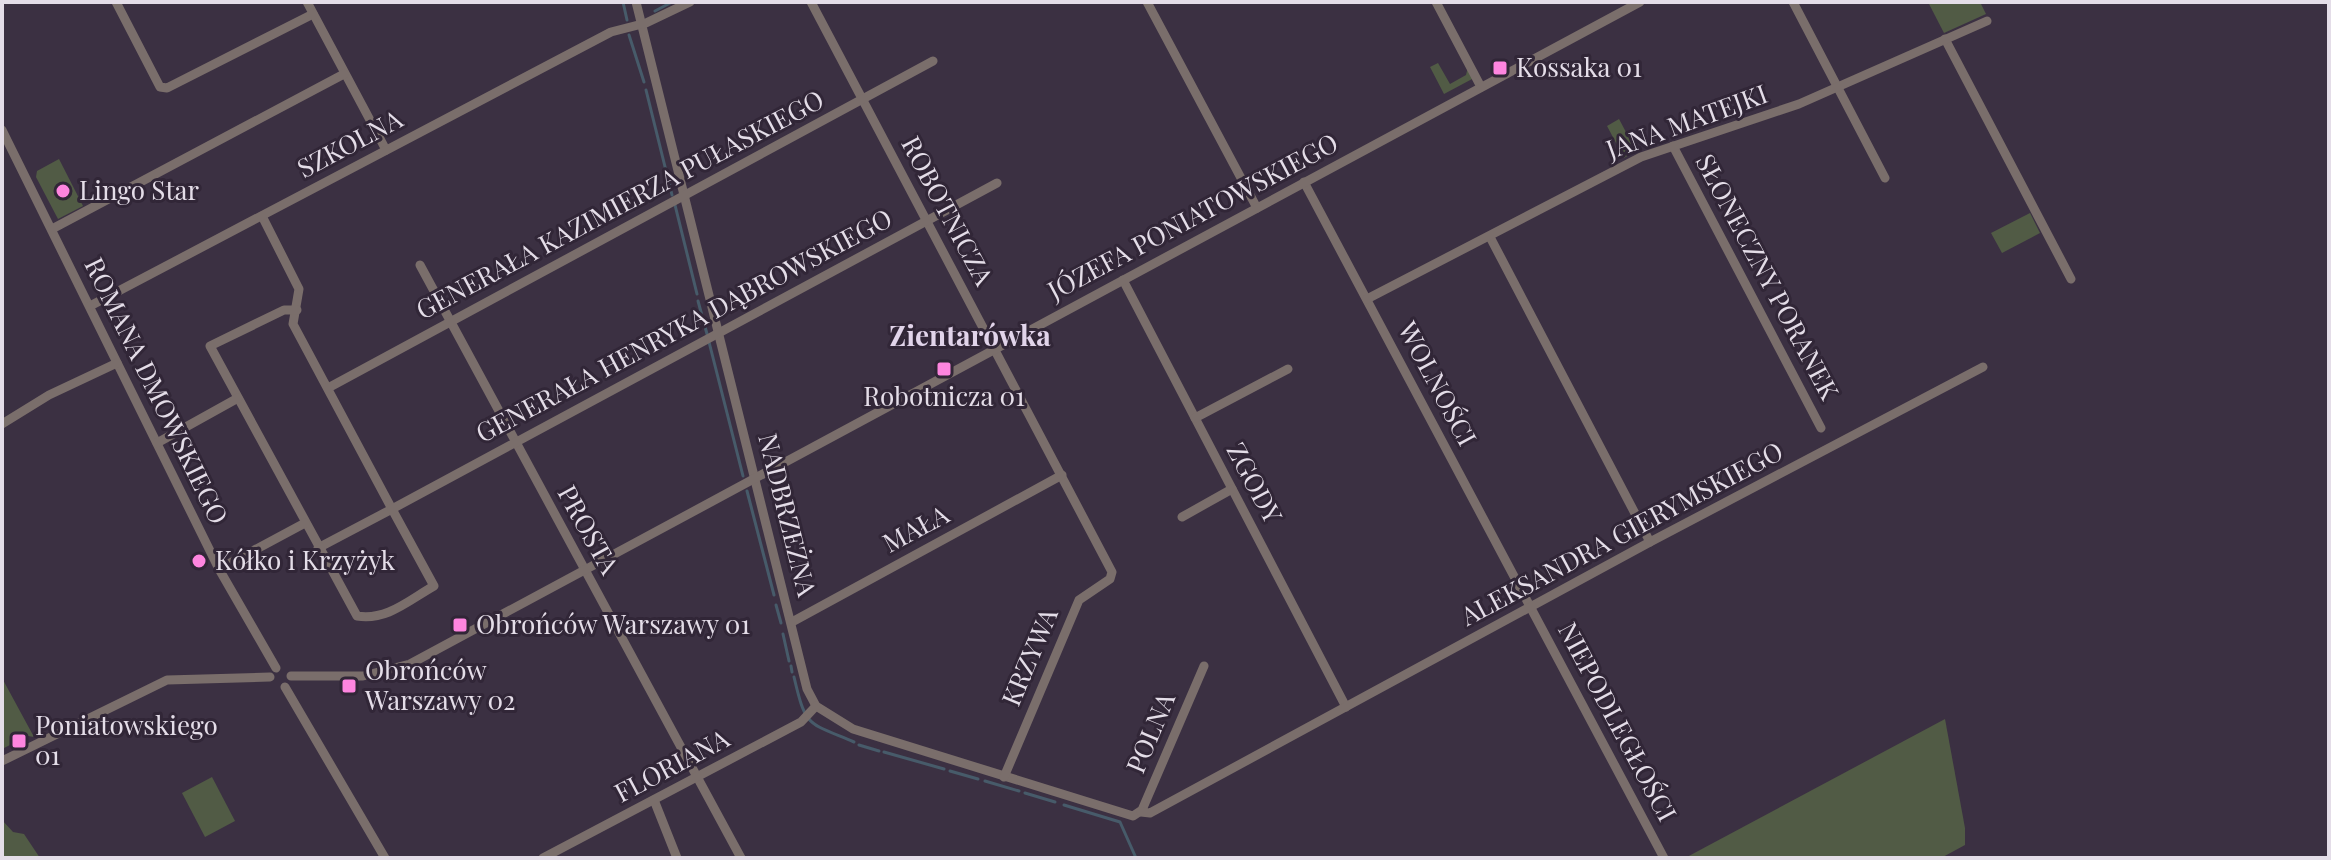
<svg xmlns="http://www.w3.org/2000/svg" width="2331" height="860" viewBox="0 0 2331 860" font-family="'Playfair Display',serif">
<rect width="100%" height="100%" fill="#3b3042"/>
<!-- green -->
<g fill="#515b45">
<path d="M1928,2H1980L1986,14L1944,33Z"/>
<path d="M1438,63L1450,84L1466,75L1468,67L1474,78L1444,94L1430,67Z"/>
<path d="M1619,119L1636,151L1624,158L1607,126Z"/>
<path d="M59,159L83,206L58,219L36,177L37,171Z"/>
<path d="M2030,213L2040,233L2002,253L1991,233Z"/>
<path d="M2,678L34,737L28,736L2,749Z"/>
<path d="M1945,719L1965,828V845L1941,858H1685Z"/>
<path d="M212,777L235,821L205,837L182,793Z"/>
<path d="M2,820L13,832L24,834L40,858H2Z"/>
</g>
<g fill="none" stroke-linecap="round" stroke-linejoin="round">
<!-- stream -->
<g stroke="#475b6a" stroke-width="3">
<path d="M623,2L627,20"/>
<path d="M655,11L672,2"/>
<path d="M629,35L644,82"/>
<path d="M646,90L672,195"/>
<path d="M675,205L697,294"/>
<path d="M698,301L707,334"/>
<path d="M709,342L743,476"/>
<path d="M747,491L774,595"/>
<path d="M776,605L781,623"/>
<path d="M783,634L789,661"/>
<path d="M791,666L792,672"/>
<path d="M794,677C806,728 807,722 854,742"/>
<path d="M859,745L879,751"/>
<path d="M884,752L944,769"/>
<path d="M950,771L978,779"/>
<path d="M985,781L1019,791"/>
<path d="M1025,793L1055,802"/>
<path d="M1064,805L1120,822L1136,858"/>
</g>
<!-- minor -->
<g stroke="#7a6e6b" stroke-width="9">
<path d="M116,2L160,87L167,88L313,14"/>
<path d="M307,2L386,150"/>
<path d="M636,2L807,689L816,706L853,729L1133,816L1142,810L1204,666"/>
<path d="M811,2L1112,572L1110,579L1079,600L1004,777"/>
<path d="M1147,2L1257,208"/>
<path d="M1436,2L1481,87"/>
<path d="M1793,2L1885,178"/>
<path d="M1945,39L2071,279"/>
<path d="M2,130L219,569L276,668"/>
<path d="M1673,146L1821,428"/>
<path d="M1304,182L1664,858"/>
<path d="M262,216L299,289L293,324L392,509L318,548"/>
<path d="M52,229L344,74"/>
<path d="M1490,237L1650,542"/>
<path d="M420,265L741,858"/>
<path d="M1123,280L1346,707"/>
<path d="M1367,299L1641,157L1799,104L1987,21"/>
<path d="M90,306L611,32L646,23L690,2"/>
<path d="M297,310H284L210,346L357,616C387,621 409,600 434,586L392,509L997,183"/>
<path d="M328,388L933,61"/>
<path d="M1195,418L1288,369"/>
<path d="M2,424L49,395L117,363"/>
<path d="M157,443L238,398"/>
<path d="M1182,517L1232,489"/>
<path d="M219,569L305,523"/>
<path d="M792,622L1062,475"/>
<path d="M291,676H363L410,664L1640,2"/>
<path d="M285,687L385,858"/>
<path d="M2,761L167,680L270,677"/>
<path d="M654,800L677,858"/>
<path d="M1141,812L1150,813L1650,542L1983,367"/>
<path d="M543,858L801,722L816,706"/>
</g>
</g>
<!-- markers -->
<g fill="#fe85df" stroke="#312637" stroke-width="3">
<rect x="1492" y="60" width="16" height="16" rx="4"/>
<circle cx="63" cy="191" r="8"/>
<rect x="936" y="361" width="16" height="16" rx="4"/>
<circle cx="199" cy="561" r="8"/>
<rect x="452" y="617" width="16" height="16" rx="4"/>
<rect x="341" y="678" width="16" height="16" rx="4"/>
<rect x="11" y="733" width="16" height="16" rx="4"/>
</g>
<g text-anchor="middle" stroke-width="6" stroke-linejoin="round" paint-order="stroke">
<!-- poi labels -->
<g font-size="26" fill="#e4dde8" stroke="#312637" text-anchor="start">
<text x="1516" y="77">Kossaka 01</text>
<text x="79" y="200">Lingo Star</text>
<text x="944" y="406" text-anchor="middle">Robotnicza 01</text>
<text x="215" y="570">Kółko i Krzyżyk</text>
<text x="476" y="634">Obrońców Warszawy 01</text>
<text x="365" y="680">Obrońców<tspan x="365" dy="30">Warszawy 02</tspan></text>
<text x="35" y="735">Poniatowskiego<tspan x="35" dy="30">01</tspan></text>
</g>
<!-- street labels -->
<g font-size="26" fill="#e4dde8" stroke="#312637">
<text transform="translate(1687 122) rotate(-20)" y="9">JANA MATEJKI</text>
<text transform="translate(350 144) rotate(-28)" y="9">SZKOLNA</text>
<text transform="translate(620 205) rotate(-28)" y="9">GENERAŁA KAZIMIERZA PUŁASKIEGO</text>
<text transform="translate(947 211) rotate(62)" y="9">ROBOTNICZA</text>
<text transform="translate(1193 217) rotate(-28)" y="9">JÓZEFA PONIATOWSKIEGO</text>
<text transform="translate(1767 277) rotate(62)" y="9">SŁONECZNY PORANEK</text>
<text transform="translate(684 326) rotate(-28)" y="9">GENERAŁA HENRYKA DĄBROWSKIEGO</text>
<text transform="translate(1437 384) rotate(62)" y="9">WOLNOŚCI</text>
<text transform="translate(156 391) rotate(64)" y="9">ROMANA DMOWSKIEGO</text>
<text transform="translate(1254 483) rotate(62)" y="9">ZGODY</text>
<text transform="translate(787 515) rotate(76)" y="9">NADBRZEŻNA</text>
<text transform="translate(916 529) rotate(-28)" y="9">MAŁA</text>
<text transform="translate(588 530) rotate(61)" y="9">PROSTA</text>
<text transform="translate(1622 534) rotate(-28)" y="9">ALEKSANDRA GIERYMSKIEGO</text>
<text transform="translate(1030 657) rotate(-67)" y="9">KRZYWA</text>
<text transform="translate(1617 722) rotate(62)" y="9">NIEPODLEGŁOŚCI</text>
<text transform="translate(1151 733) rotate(-67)" y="9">POLNA</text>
<text transform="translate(672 766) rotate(-28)" y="9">FLORIANA</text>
</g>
<!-- neighbourhood labels -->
<g font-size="28" font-weight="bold" fill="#e1d4ea" stroke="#312637">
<text x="970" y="346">Zientarówka</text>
</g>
</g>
<!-- border -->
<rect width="2331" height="860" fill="none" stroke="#e4dde8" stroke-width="8"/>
</svg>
